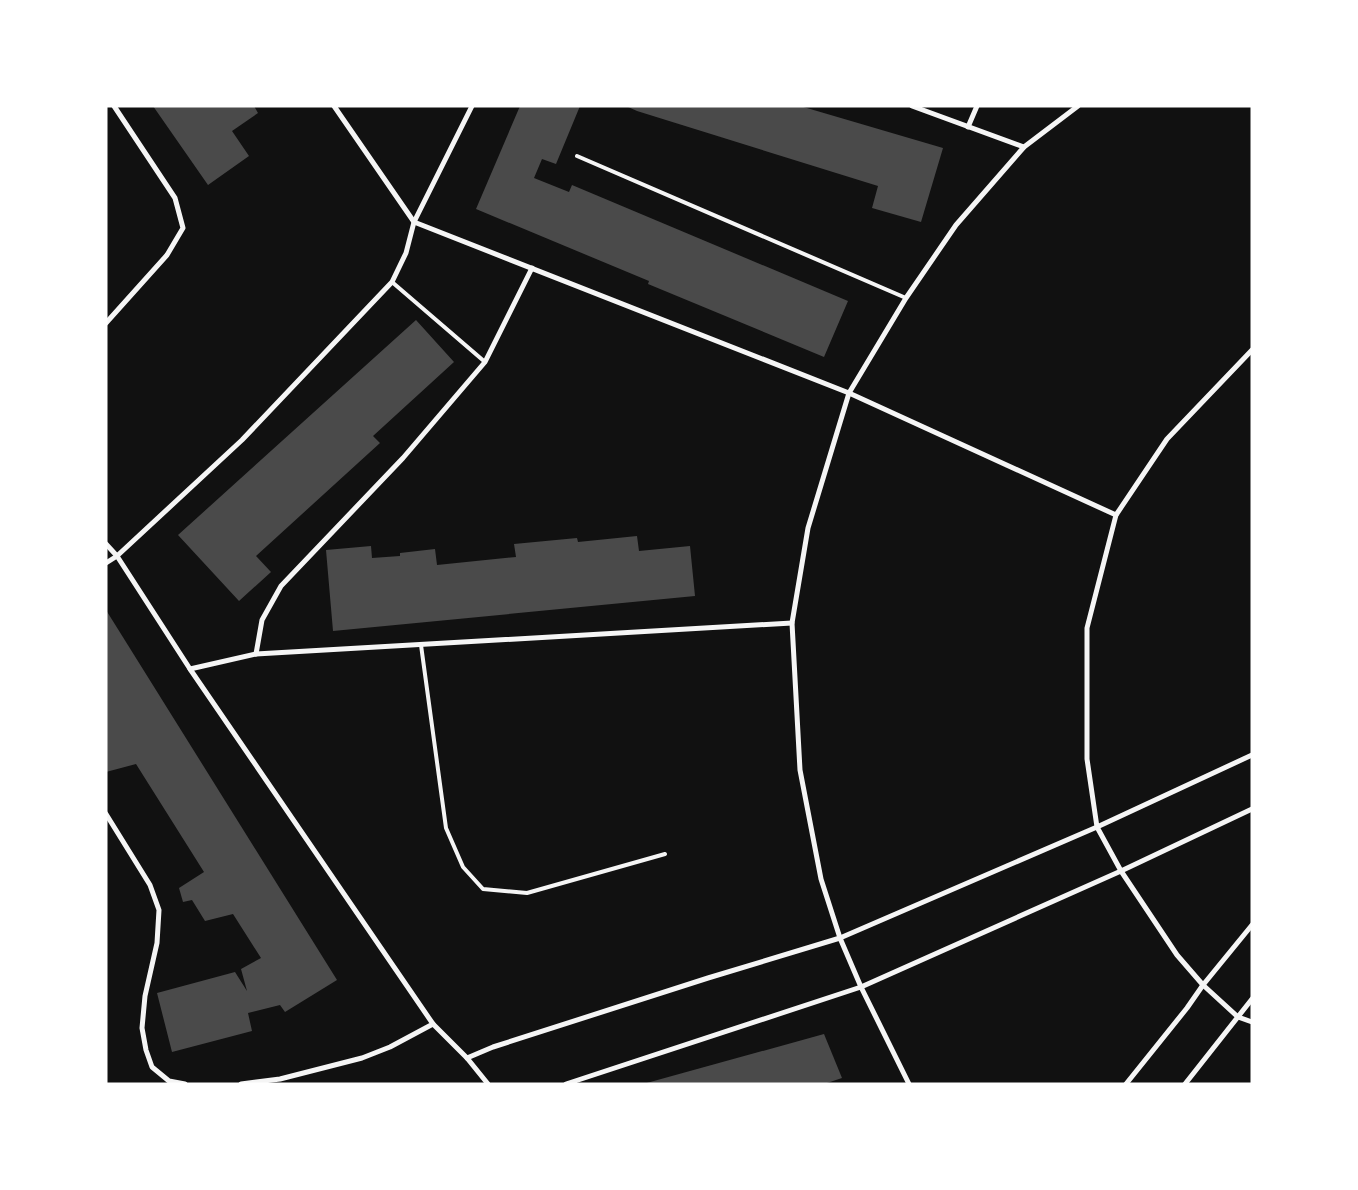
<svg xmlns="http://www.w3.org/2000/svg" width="1358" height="1190" viewBox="0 0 1358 1190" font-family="Cabin,sans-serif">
<rect width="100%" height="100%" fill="#111"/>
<!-- building -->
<g fill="#4a4a4a">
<path d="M153,106H254L258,113L232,131L249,156L208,185Z"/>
<path d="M520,106H580L556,164L542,159L534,178L569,192L572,185L848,301L824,357L648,284L649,281L476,209Z"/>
<path d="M626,106H800L943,148L921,222L872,208L878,186L637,111Z"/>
<path d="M416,320L454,362L373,436L380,443L256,556L271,572L239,601L178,535Z"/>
<path d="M637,536L639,551L690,546L695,596L333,631L326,550L371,546L372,558L400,556V553L435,549L437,565L516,557L514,544L577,538L578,542Z"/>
<path d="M106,610L337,980L285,1012L280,1005L248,1013L252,1031L172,1052L157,993L235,972L247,991L241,969L261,958L233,914L205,921L192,900L183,902L179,888L204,872L136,764L106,772Z"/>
<path d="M824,1034L842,1078L824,1084H643Z"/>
</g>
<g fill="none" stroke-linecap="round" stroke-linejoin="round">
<!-- service -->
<g stroke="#f5f5f5" stroke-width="4">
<path d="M577,156L906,298"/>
<path d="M392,282L485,362"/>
<path d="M421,645L446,828L463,867L483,889L527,893L665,854"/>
</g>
<!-- minor -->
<g stroke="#f5f5f5" stroke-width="5">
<path d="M334,106L414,222L849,393L1116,515"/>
<path d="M912,106L1024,147"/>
<path d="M968,127L977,106"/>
<path d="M106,323L167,255L183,228L175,198L114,106"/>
<path d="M1252,350L1167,439L1116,515L1087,628V759L1097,827L1121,871L1177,955L1203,985L1238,1017L1252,1022"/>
<path d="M106,544L117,556L190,669L433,1024L390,1047L362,1058L280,1079L241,1084"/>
<path d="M106,563L117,556L242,440L392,282L406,253L414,222L472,106"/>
<path d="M256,654L262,620L281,586L403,458L485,362L532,268"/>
<path d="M190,669L256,654L792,623"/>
<path d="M106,814L150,885L159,910L157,943L145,996L142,1028L146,1050L152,1067L169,1081L185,1084"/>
<path d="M433,1024L467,1058L488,1084"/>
<path d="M467,1058L493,1047L708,978L840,938L1097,827L1252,755"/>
<path d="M566,1084L861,987L1121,871L1252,809"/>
<path d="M909,1084L861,987L840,938L821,879L800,770L792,623L808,528L849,393L906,298L956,225L1024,147L1078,106"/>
<path d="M1126,1084L1187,1008L1203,985L1252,925"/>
<path d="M1185,1084L1252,999"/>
</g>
</g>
<!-- border -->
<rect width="1358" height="1190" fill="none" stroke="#ffffff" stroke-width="215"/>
</svg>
